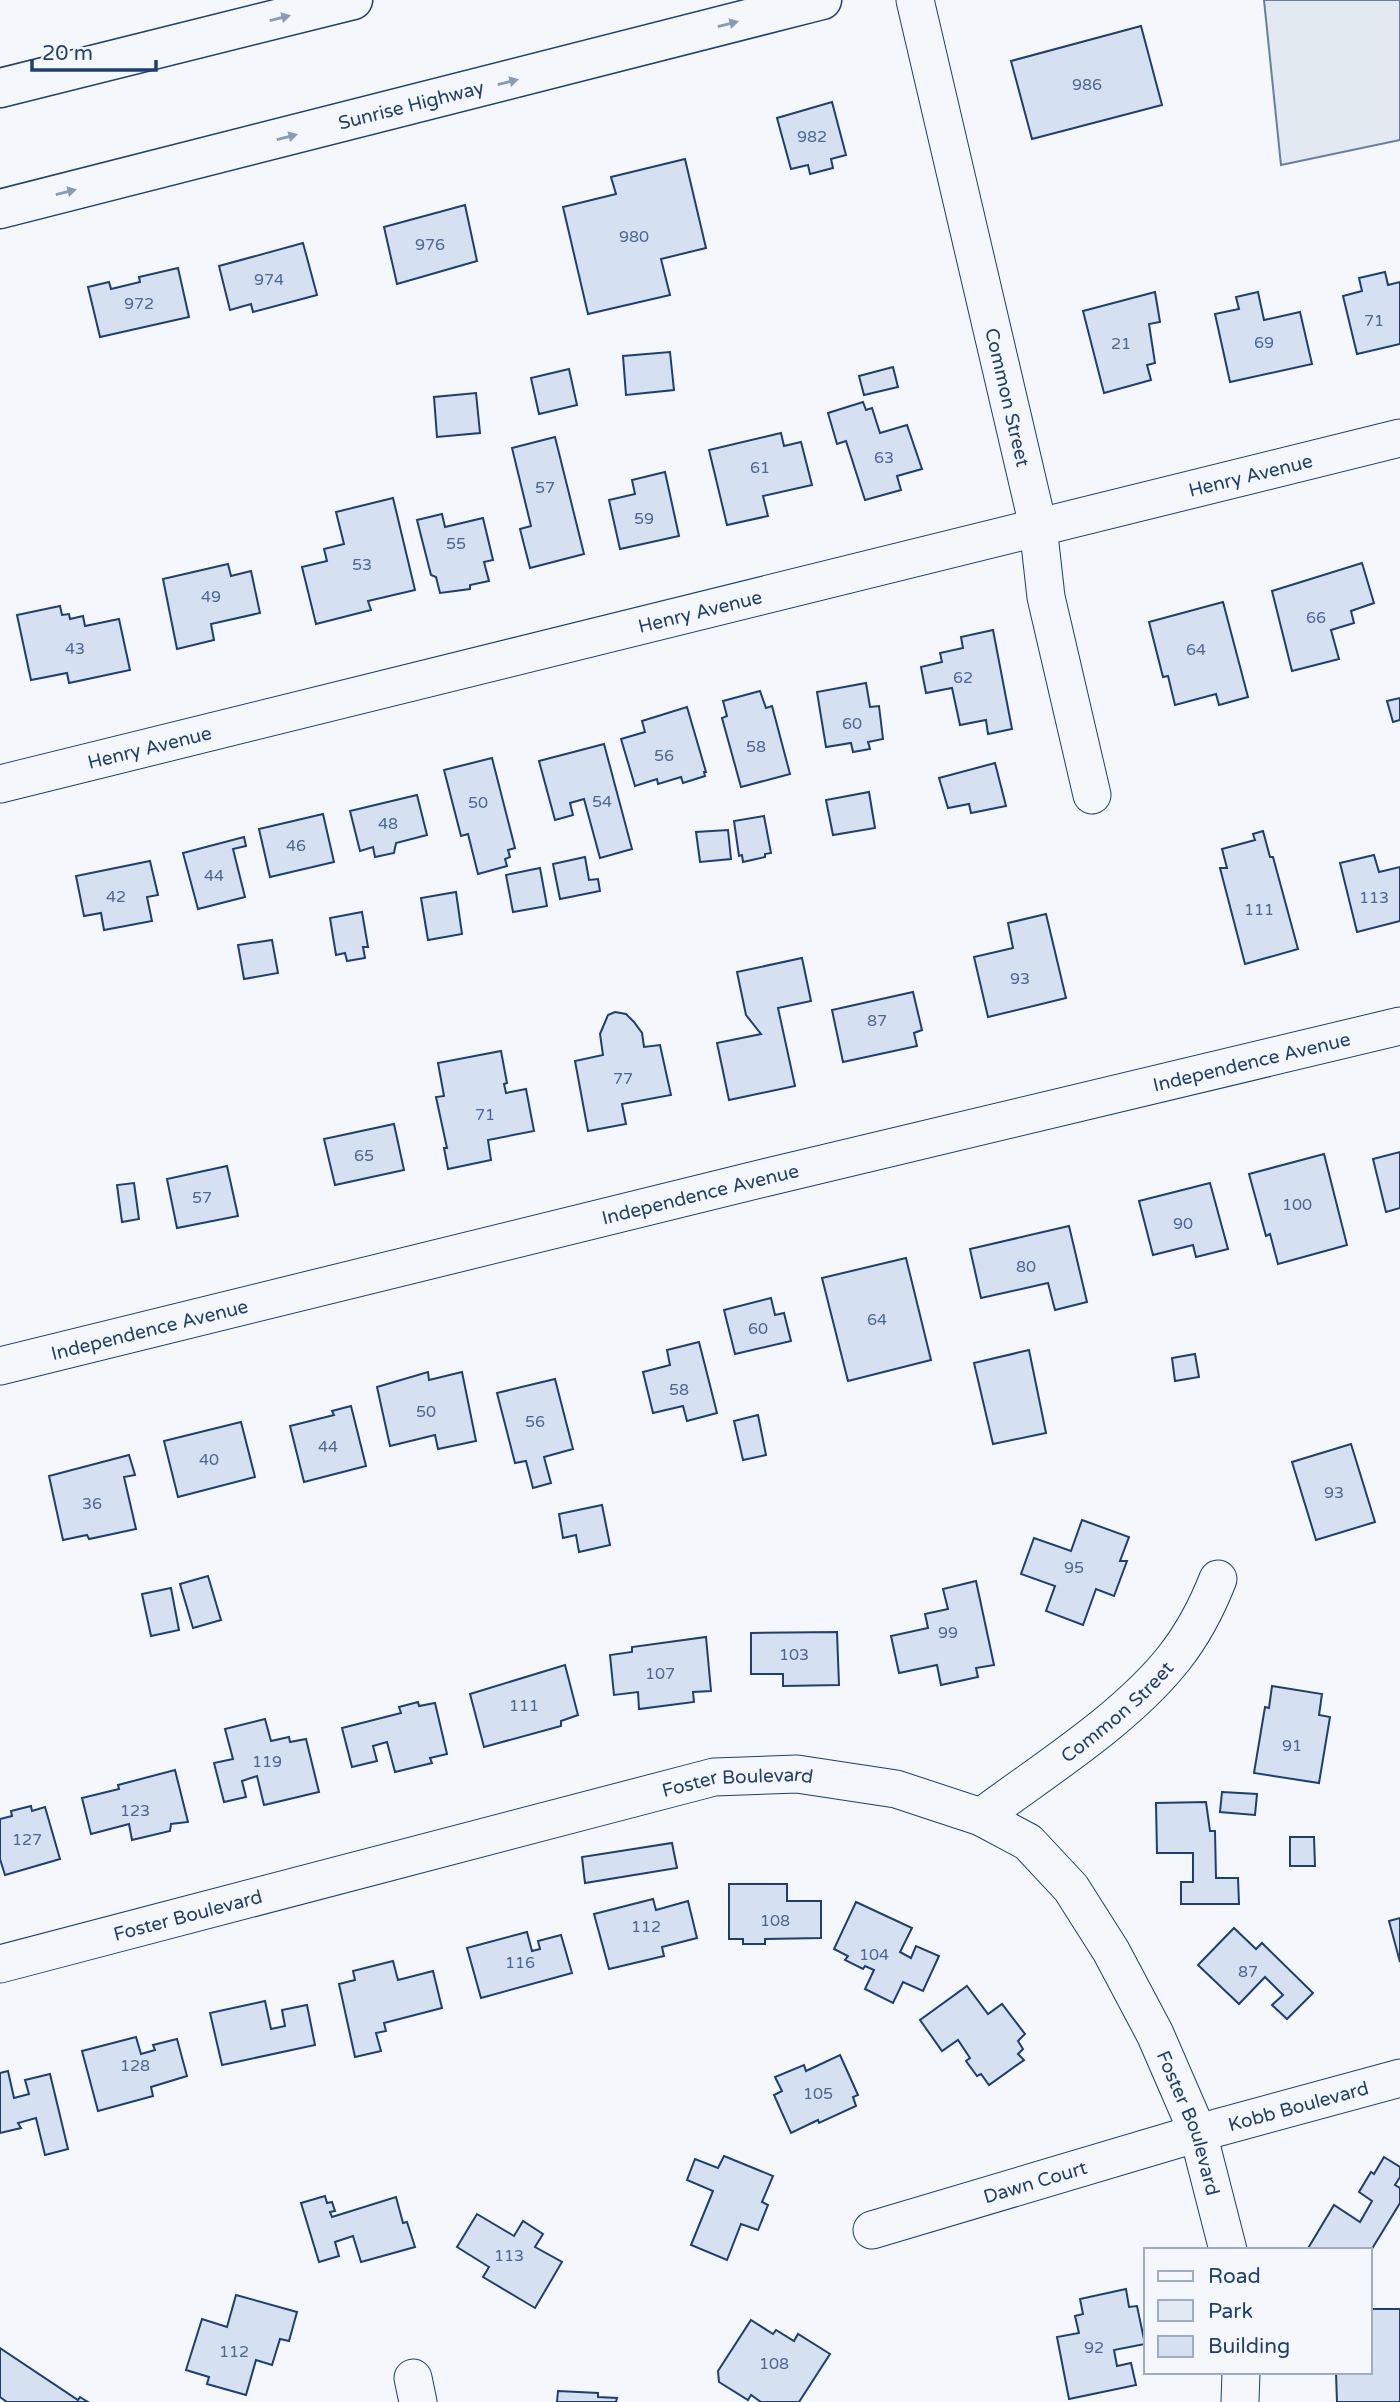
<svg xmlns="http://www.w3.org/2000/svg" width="1400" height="2402" viewBox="0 0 1400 2402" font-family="'Varela Round',sans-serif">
<rect width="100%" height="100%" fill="#f4f7fb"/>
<!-- green -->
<path fill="#e3e9f0" stroke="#687fa3" stroke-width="2" d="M1264,0H1400V140L1281,165Z"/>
<!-- building -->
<g fill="#d5e0f0" stroke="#1d3f73" stroke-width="2">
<path d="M1141,26L1162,105L1032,139L1011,61Z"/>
<path d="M832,102L846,155L831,159L833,168L810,174L808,165L791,169L777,118Z"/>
<path d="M685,159L706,248L661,259L670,295L588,314L563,207L616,194L611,177Z"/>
<path d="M465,205L477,261L397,284L384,227Z"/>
<path d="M303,243L317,295L253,312L251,304L230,310L219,266Z"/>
<path d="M178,268L189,317L100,337L88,287L109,282L111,289L140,282L139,277Z"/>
<path d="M1385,272L1388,285L1400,282V344L1357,354L1343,296L1362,291L1359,278Z"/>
<path d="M1155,292L1160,322L1149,324L1155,363L1147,365L1151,380L1104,393L1083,311Z"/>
<path d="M1258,292L1264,320L1300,312L1312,364L1230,382L1215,314L1239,309L1236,297Z"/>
<path d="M670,352L674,390L626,395L623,356Z"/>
<path d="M893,367L898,387L864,395L859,376Z"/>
<path d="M569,369L577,405L539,414L531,378Z"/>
<path d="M476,393L480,433L437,437L434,397Z"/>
<path d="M863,402L866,410L872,408L880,433L907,425L922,469L897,476L901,490L865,500L846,441L837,444L828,413Z"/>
<path d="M781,433L784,446L801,442L812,485L763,496L768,516L727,525L709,450Z"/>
<path d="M555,437L584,554L530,568L520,529L531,526L512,448Z"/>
<path d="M665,472L679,536L620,549L609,500L635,494L632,480Z"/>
<path d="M393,498L415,590L368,601L371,610L316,624L302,567L327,561L324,549L344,544L336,512Z"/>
<path d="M442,514L445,527L483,518L493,560L484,562L489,581L470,585V589L440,593L436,577L431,575L417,520Z"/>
<path d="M1362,563L1374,603L1351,611L1354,623L1331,630L1339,659L1292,671L1272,591Z"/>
<path d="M228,564L231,576L251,571L260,613L211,624L214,640L177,649L163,579Z"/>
<path d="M1223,602L1248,697L1219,705L1216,694L1175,705L1168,676L1163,677L1149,622Z"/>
<path d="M60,606L62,615L69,614L70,619L83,616L85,626L119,619L130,670L69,683L67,673L31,680L17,615Z"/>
<path d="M993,630L1012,729L988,734L986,720L960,725L952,688L926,693L921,667L942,662L940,653L963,648L961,637Z"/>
<path d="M866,683L870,707L879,706L883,739L868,742L870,749L853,752L851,743L826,747L817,692Z"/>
<path d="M760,691L766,708L772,706L790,774L741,787L722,718L727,716L723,701Z"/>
<path d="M1400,698V720L1393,722L1387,701Z"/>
<path d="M687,707L706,772H704L705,776L683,783L681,777L658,784L657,779L635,786L621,739L645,732L642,721Z"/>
<path d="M604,744L632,849L600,858L584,799L570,803L573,815L555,820L539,761Z"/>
<path d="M492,758L515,848L508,850L510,857L505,859L507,866L478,874L468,834L461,836L444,770Z"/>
<path d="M995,763L1006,806L971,813L969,804L948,808L939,778Z"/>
<path d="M869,792L875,828L833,835L826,800Z"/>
<path d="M417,795L427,835L396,843L394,853L375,857L373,847L360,851L350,811Z"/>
<path d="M323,814L334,862L270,877L259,829Z"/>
<path d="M764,816L771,853L765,854V857L743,862L742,855L739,856L734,821Z"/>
<path d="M728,830L731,859L700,862L696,832Z"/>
<path d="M1263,831L1270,857H1273L1298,949L1245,964L1220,868H1227L1222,849L1255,840L1253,834Z"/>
<path d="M244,837L246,846L233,849L245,897L198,909L183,853Z"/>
<path d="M1374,855L1379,872L1400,867V921L1357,932L1340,863Z"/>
<path d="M585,857L589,880L598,879L600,891L560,899L553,864Z"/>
<path d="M150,861L158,895L147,897L152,921L104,930L101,913L84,916L76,876Z"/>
<path d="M540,868L547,906L513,912L506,875Z"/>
<path d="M456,892L462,934L428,940L421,898Z"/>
<path d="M362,912L368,947H363L365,958L347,961L345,953L336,955L330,918Z"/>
<path d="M1046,914L1066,998L988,1017L974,957L1013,948L1008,923Z"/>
<path d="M272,940L278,973L244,979L238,945Z"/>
<path d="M802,958L811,1001L778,1008L795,1086L729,1100L717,1043L761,1034L746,1015L737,972Z"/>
<path d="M913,992L922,1030L914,1033L917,1046L843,1062L832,1010Z"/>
<path d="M615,1012L626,1014L634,1022L642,1033L644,1047L660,1045L671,1095L622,1104L626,1124L588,1131L575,1061L603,1055L600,1034L608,1015Z"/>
<path d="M501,1051L507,1083L504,1084L506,1093L526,1089L534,1131L488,1140L491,1160L448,1169L444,1148H447L436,1097L444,1096L438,1063Z"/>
<path d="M394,1124L404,1170L335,1185L324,1139Z"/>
<path d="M1400,1152V1208L1386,1212L1373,1159Z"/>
<path d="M1324,1154L1347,1245L1278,1264L1270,1234L1266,1236L1249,1174Z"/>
<path d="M227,1166L238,1216L177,1228L167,1179Z"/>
<path d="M134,1183L139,1219L122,1222L117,1185Z"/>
<path d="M1210,1183L1228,1249L1196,1257L1193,1245L1153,1255L1139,1201Z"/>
<path d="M1069,1226L1087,1302L1055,1310L1048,1283L981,1298L970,1249Z"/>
<path d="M906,1258L931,1360L848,1381L822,1278Z"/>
<path d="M771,1298L775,1315L784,1313L791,1341L735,1354L724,1310Z"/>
<path d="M699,1342L717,1413L687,1421L683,1406L653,1413L643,1372L670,1365L667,1350Z"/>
<path d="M1029,1350L1046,1433L993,1444L974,1363Z"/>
<path d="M1195,1354L1199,1377L1175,1381L1172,1358Z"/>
<path d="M428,1372L429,1380L462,1372L476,1441L438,1449L435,1435L390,1446L377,1387Z"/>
<path d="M555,1379L573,1449L544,1457L551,1483L533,1488L526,1461L515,1463L497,1393Z"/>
<path d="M351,1406L366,1466L304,1482L290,1426L334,1415L332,1411Z"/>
<path d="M758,1415L766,1455L743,1460L734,1421Z"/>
<path d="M241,1422L255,1477L178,1497L164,1441Z"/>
<path d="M1351,1444L1375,1522L1316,1540L1292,1462Z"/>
<path d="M129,1455L135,1475L124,1477L136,1529L89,1539L87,1535L63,1540L49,1476Z"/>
<path d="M602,1505L610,1545L579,1552L576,1535L563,1538L559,1514Z"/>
<path d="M1082,1520L1129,1537L1120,1561H1127L1114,1596L1096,1589L1083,1625L1046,1611L1055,1586L1021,1574L1034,1538L1071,1551Z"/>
<path d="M208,1576L221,1620L193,1628L180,1584Z"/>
<path d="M976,1581L994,1665L976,1668L978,1677L941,1685L937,1665L899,1673L891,1636L928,1628L925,1614L948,1609L943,1589Z"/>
<path d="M171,1588L179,1630L151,1636L142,1594Z"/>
<path d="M837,1632L839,1685L783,1686V1674H751V1633Z"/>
<path d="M706,1637L711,1691L693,1692L694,1702L639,1709L638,1692L614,1695L610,1655L632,1652V1647Z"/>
<path d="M565,1665L578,1715L561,1721V1726L484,1747L470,1694Z"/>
<path d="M1272,1686L1322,1694L1319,1715L1330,1717L1319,1783L1254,1773L1265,1707L1269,1708Z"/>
<path d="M418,1702L419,1706L435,1703L447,1754L430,1758L432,1763L395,1772L387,1742L373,1746L377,1761L352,1767L342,1728L401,1713L399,1707Z"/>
<path d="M265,1719L271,1741L289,1737L290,1742L306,1739L319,1792L264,1805L257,1776L242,1781L246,1797L224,1802L214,1763L233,1759L225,1729Z"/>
<path d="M175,1770L188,1822L171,1824L170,1831L132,1840L129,1824L91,1834L82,1798L119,1789L118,1785Z"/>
<path d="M1222,1792L1257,1794L1255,1815L1220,1812Z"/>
<path d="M1206,1802L1210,1831H1215L1216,1878H1238L1239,1904H1181V1882H1193V1853H1157L1156,1803Z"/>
<path d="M31,1806L32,1811L45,1807L60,1859L5,1875L0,1859V1819L12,1816L11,1811Z"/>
<path d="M1290,1837H1314L1315,1866H1290Z"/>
<path d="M672,1843L677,1868L585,1883L582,1857Z"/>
<path d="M729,1884H787V1901H821V1938L765,1939V1944H743V1939H729Z"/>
<path d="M653,1899L656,1910L688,1901L697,1938L662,1947L664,1956L609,1969L594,1914Z"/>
<path d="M856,1902L912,1928L900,1952L911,1958L916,1946L939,1956L923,1991L903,1982L893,2003L865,1989L874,1970L865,1966L863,1969L845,1960L848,1956L834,1949Z"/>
<path d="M1400,1918V1962L1389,1921Z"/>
<path d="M1234,1928L1256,1949L1262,1943L1313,1993L1287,2019L1272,2005L1283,1995L1265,1977L1239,2004L1198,1965Z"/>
<path d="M527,1932L532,1951L540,1949L538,1941L561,1935L572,1973L481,1998L467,1948Z"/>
<path d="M393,1961L398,1980L433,1971L442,2008L384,2023L386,2031L376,2033L381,2051L355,2057L339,1984L355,1980L353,1971Z"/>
<path d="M967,1986L988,2014L1002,2004L1025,2034L1018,2041L1023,2049L1018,2054L1024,2060L989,2085L981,2074L977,2076L966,2061L970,2058L958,2040L942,2051L920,2020Z"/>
<path d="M265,2001L271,2029L285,2026L282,2010L307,2005L315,2045L222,2065L210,2013Z"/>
<path d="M136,2037L141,2054L155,2050L153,2045L177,2039L187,2076L151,2087L153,2096L98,2111L82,2051Z"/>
<path d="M840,2055L858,2095L853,2097L856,2106L819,2123L818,2120L791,2133L774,2095L782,2091L775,2077L804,2065L806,2071Z"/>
<path d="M8,2071L14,2098L29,2094L25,2080L50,2074L68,2149L45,2155L36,2118L18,2123L21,2128L0,2133V2073Z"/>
<path d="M724,2156L773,2176L762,2202L768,2205L758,2230L741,2224L727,2260L691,2245L713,2191L687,2180L695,2159L718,2168Z"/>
<path d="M1384,2157L1400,2167V2177L1395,2185L1400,2188V2203L1370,2252V2250H1307L1334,2205L1360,2222L1372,2201L1359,2192L1371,2172L1374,2174Z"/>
<path d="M325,2196L327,2203L332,2202L335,2211L330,2212L332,2217L396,2197L403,2223L407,2222L415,2247L361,2262L353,2236L335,2242L339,2256L319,2262L301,2203Z"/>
<path d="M477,2214L514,2236L523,2221L543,2234L535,2247L562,2262L535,2308L483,2277L489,2267L457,2247Z"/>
<path d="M1126,2289L1129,2307L1137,2306L1145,2344L1114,2350L1117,2366L1131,2363L1136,2385L1069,2399L1057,2337L1079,2333L1075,2316L1083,2314L1080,2299Z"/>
<path d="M236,2295L297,2312L289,2341L280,2339L272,2365L256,2360L246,2395L207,2384L209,2377L186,2370L202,2319L227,2327Z"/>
<path d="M1370,2309H1400V2402H1337L1336,2373L1318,2372H1370Z"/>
<path d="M751,2320L773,2334L776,2330L794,2341L798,2334L830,2354L799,2402H761L751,2395L748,2400L719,2382L718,2371Z"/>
<path d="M0,2348L78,2400L80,2397L88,2402H7L0,2397Z"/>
<path d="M558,2391L598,2393V2397L617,2398L616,2402H557Z"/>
</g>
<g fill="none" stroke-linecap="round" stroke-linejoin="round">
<defs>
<g id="minor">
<path id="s1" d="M915,0L1038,526L1046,597L1092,795"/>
<path id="s2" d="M0,784L1400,438"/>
<path id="s3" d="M0,1366L768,1177L1400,1026"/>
<path id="s4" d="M981,1817C1044,1770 1126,1719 1174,1658C1193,1634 1207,1607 1218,1579"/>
<path id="s5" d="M0,1964L714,1777L797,1774L896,1789L981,1817L1028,1842L1071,1888L1111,1951L1155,2034L1198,2133L1228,2250"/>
<path id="s6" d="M872,2230L1198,2133L1400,2078"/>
<path d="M413,2378L418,2402"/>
<path d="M1240,2402L1241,2372"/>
</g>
<g id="secondary">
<path id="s7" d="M0,209L822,0"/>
</g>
<path id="motorway" d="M0,88L353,0"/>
</defs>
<!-- minor casing -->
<use href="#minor" stroke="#1d3f73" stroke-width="39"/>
<!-- secondary casing -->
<use href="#secondary" stroke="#1d3f73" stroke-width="41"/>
<!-- motorway casing -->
<use href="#motorway" stroke="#1d3f73" stroke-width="41"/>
<!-- minor -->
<use href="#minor" stroke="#f4f7fb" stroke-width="37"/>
<!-- secondary -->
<use href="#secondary" stroke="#f4f7fb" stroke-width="38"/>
<!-- motorway -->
<use href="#motorway" stroke="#f4f7fb" stroke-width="38"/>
</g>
<!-- one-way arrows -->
<defs><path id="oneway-solid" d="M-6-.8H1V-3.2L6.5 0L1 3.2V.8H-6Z" transform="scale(1.75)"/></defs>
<g fill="#889bb7">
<use href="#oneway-solid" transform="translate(280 18) rotate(-14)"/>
<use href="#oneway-solid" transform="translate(728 24) rotate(-14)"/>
<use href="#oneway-solid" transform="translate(508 82) rotate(-14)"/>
<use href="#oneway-solid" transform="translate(287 137) rotate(-14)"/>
<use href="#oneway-solid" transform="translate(66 192) rotate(-14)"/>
</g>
<g text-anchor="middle" stroke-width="5" stroke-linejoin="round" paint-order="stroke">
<!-- number labels -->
<g font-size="16" fill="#4b6792">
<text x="1087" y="90">986</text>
<text x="812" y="142">982</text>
<text x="634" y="242">980</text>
<text x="430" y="250">976</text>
<text x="269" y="285">974</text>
<text x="139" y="309">972</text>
<text x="1374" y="326">71</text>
<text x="1264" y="348">69</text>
<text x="1121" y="349">21</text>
<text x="884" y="463">63</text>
<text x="760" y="473">61</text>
<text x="545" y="493">57</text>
<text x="644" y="524">59</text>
<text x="456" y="549">55</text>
<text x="362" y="570">53</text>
<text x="211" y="602">49</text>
<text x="1316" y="623">66</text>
<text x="75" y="654">43</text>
<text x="1196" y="655">64</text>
<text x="963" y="683">62</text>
<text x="852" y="729">60</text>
<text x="756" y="752">58</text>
<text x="664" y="761">56</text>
<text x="602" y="807">54</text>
<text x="478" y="808">50</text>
<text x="388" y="829">48</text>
<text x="296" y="851">46</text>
<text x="214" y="881">44</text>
<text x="116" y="902">42</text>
<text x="1374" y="903">113</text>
<text x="1259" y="915">111</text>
<text x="1020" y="984">93</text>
<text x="877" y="1026">87</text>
<text x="623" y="1084">77</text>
<text x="485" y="1120">71</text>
<text x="364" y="1161">65</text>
<text x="202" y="1203">57</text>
<text x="1297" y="1210">100</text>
<text x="1183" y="1229">90</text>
<text x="1026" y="1272">80</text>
<text x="877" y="1325">64</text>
<text x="758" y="1334">60</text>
<text x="679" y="1395">58</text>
<text x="426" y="1417">50</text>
<text x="535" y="1427">56</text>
<text x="328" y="1452">44</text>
<text x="209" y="1465">40</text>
<text x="1334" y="1498">93</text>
<text x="92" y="1509">36</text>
<text x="1074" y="1573">95</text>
<text x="948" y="1638">99</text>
<text x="794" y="1660">103</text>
<text x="660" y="1679">107</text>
<text x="524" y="1711">111</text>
<text x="1292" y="1751">91</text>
<text x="267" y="1767">119</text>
<text x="135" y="1816">123</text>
<text x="27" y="1845">127</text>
<text x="775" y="1926">108</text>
<text x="646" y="1932">112</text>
<text x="874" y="1960">104</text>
<text x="520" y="1968">116</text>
<text x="1248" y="1977">87</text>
<text x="135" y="2071">128</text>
<text x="818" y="2099">105</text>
<text x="509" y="2261">113</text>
<text x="1094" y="2353">92</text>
<text x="234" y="2357">112</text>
<text x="774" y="2369">108</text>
</g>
<!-- street labels -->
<g font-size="19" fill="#1d3f73" stroke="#f4f7fb">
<text dy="7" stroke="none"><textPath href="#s7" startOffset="424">Sunrise Highway</textPath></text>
<text dy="7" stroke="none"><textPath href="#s1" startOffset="408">Common Street</textPath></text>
<text dy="7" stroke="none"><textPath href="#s2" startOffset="1288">Henry Avenue</textPath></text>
<text dy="7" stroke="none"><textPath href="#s2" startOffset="721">Henry Avenue</textPath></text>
<text dy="7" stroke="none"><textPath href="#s2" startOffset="154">Henry Avenue</textPath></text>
<text dy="7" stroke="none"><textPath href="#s3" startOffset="1288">Independence Avenue</textPath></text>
<text dy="7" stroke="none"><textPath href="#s3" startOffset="721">Independence Avenue</textPath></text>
<text dy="7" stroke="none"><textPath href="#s3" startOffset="154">Independence Avenue</textPath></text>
<text dy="7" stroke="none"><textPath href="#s4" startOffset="172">Common Street</textPath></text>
<text dy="7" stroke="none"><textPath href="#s5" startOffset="761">Foster Boulevard</textPath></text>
<text dy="7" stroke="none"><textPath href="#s5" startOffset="194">Foster Boulevard</textPath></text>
<text dy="7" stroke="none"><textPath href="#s6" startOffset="444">Kobb Boulevard</textPath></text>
<text dy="7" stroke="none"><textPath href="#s5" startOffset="1391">Foster Boulevard</textPath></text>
<text dy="7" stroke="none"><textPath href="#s6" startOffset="170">Dawn Court</textPath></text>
</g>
</g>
<!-- legend -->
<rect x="1144" y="2248" width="228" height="126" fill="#f4f7fb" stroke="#9eadc5" stroke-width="2"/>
<rect x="1158" y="2271" width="35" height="10" fill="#f4f7fb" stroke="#9eadc5" stroke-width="2"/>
<text x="1208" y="2283" font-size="21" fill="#1d3f73">Road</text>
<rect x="1158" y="2300" width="35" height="21" fill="#e3e9f0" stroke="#9eadc5" stroke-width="2"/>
<text x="1208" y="2318" font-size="21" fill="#1d3f73">Park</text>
<rect x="1158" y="2336" width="35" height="21" fill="#d5e0f0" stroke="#9eadc5" stroke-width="2"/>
<text x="1208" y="2353" font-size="21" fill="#1d3f73">Building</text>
<!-- scale -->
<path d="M32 60v10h124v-10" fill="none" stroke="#1d3f73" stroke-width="3.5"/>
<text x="42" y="60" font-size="21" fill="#1d3f73" stroke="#f4f7fb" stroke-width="5" paint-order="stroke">20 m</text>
</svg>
